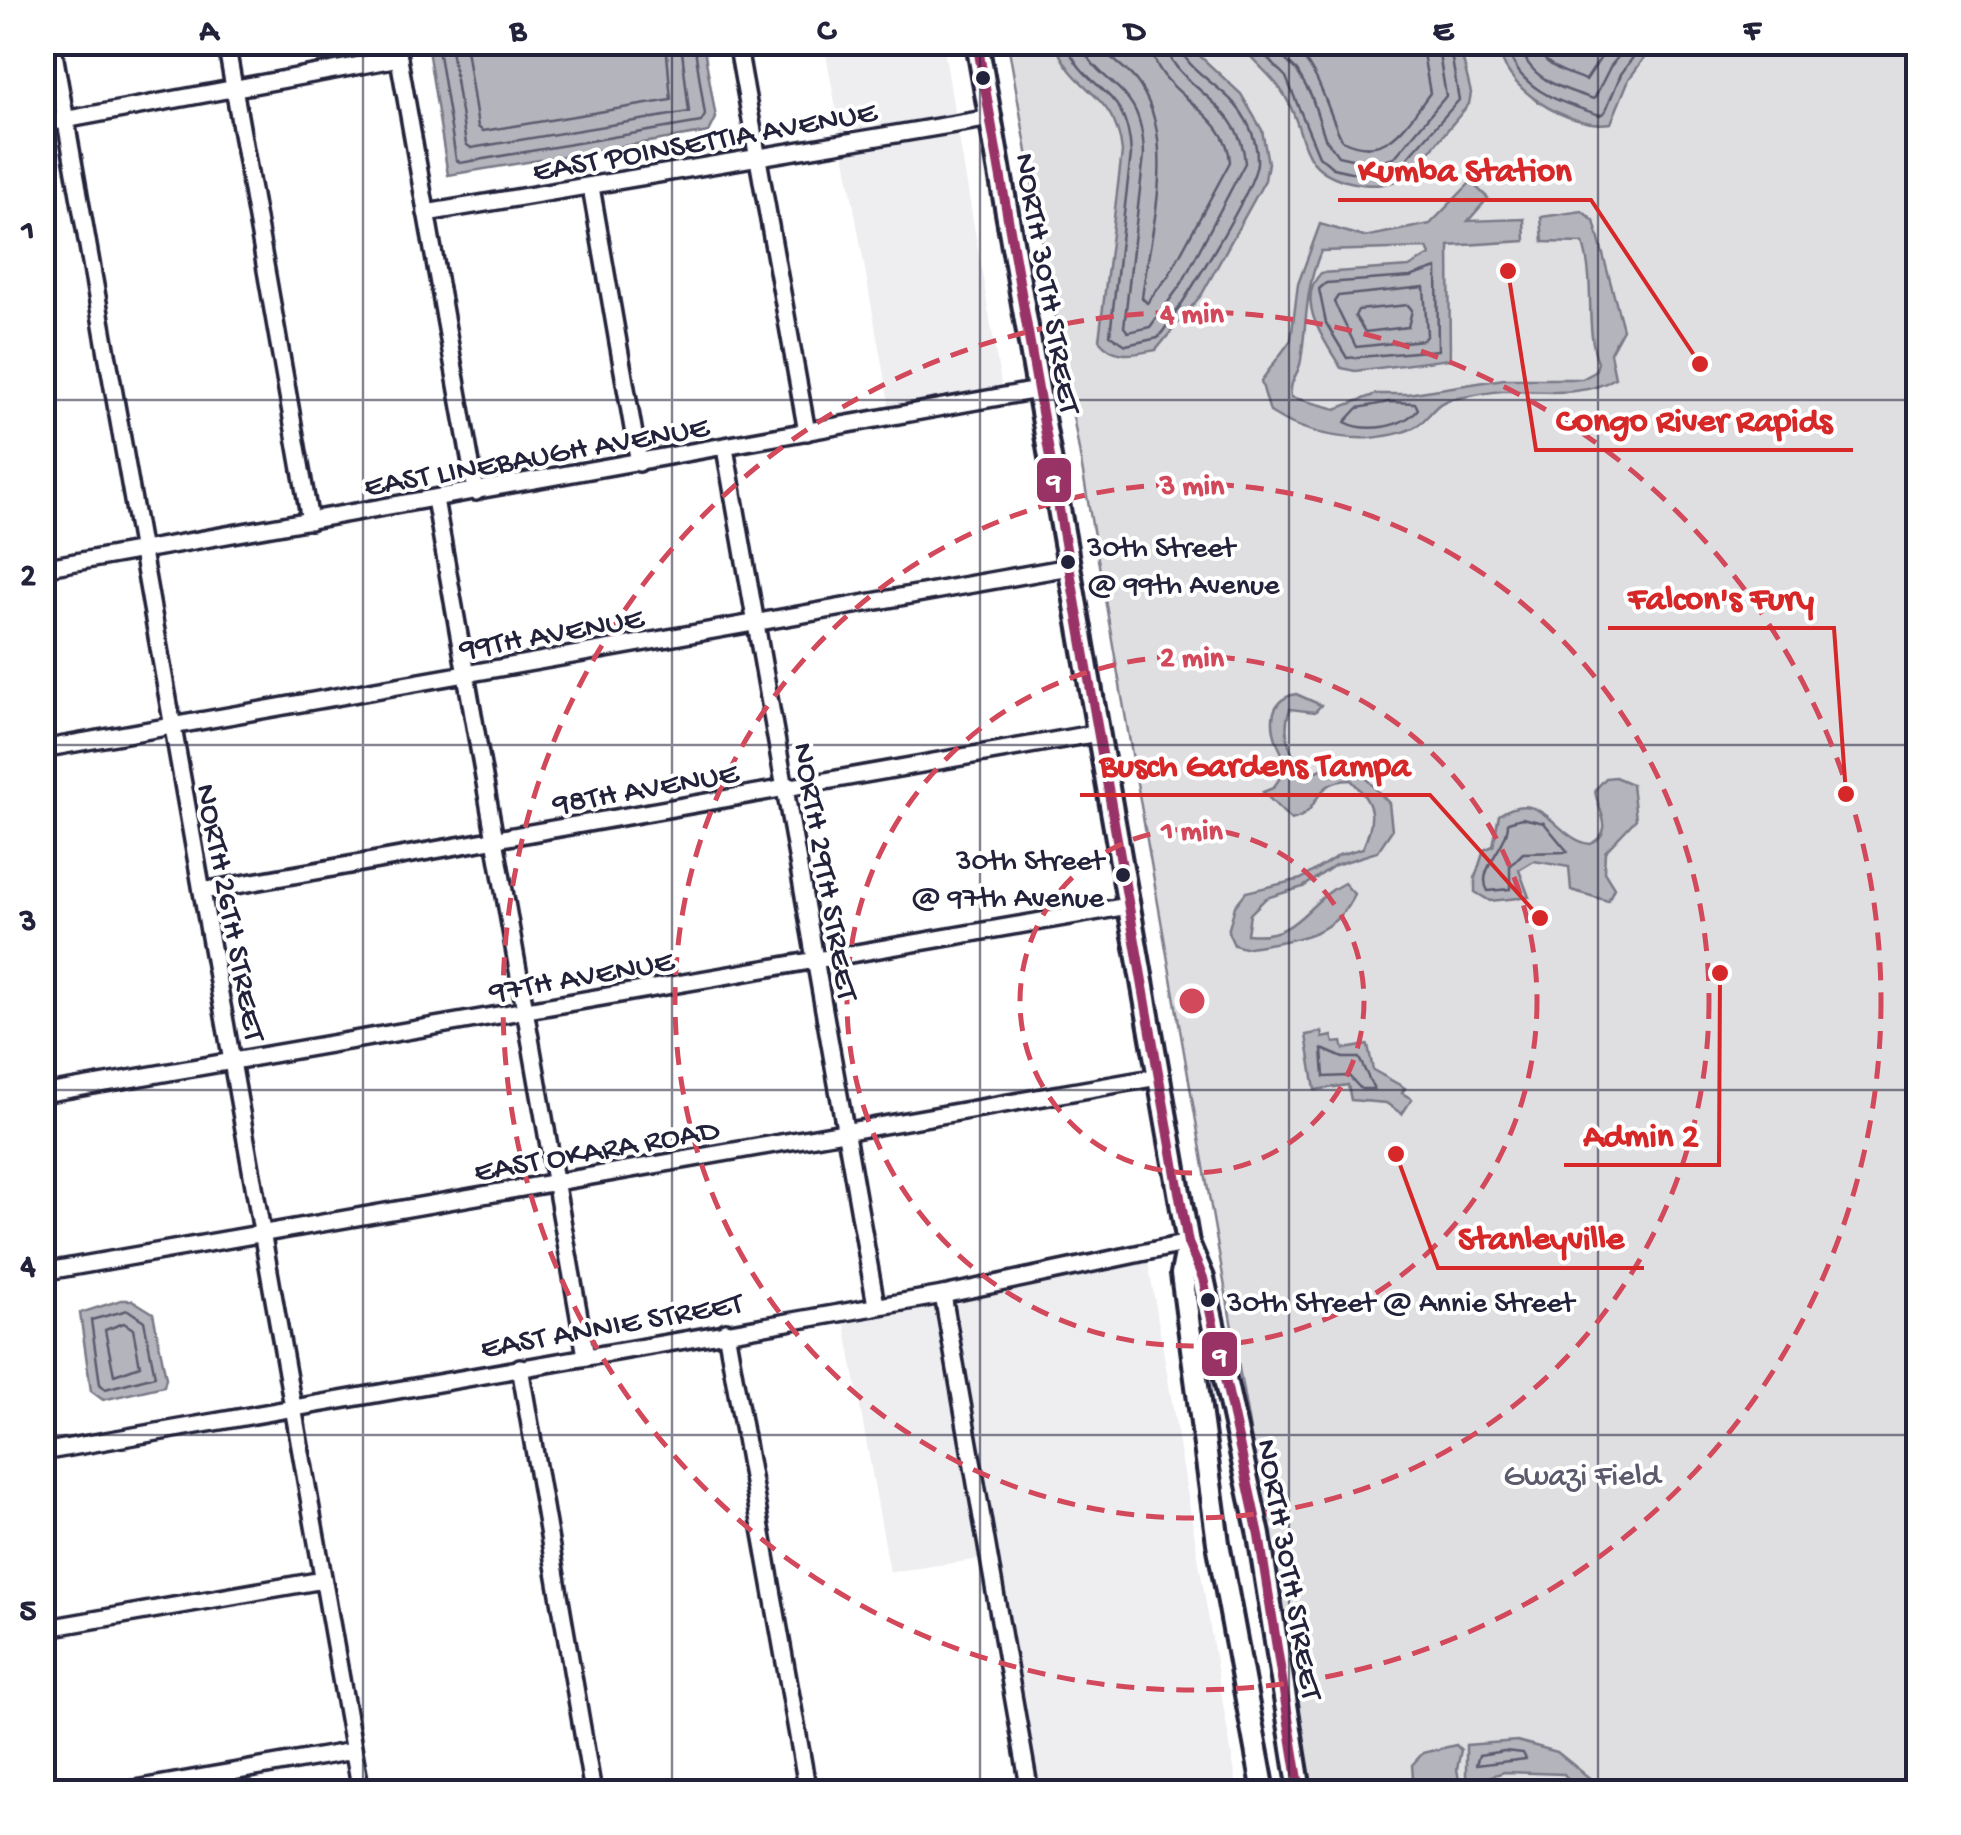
<svg xmlns="http://www.w3.org/2000/svg" width="1961" height="1835" viewBox="0 0 1961 1835" font-family="'Gochi Hand',sans-serif">
<rect width="100%" height="100%" fill="#fff"/>
<filter id="ink" filterUnits="userSpaceOnUse"><feTurbulence type="fractalNoise" baseFrequency=".01" numOctaves="2"/><feDisplacementMap in="SourceGraphic" scale="20" xChannelSelector="R" yChannelSelector="G"/><feConvolveMatrix kernelMatrix="1 2 1 2 8 2 1 2 1" color-interpolation-filters="sRGB"/></filter>
<g filter="url(#ink)">
<!-- built -->
<g fill="#eeeef1">
<path d="M824,43H943L955,116L841,135Z"/>
<path d="M958,132L1002,390L890,409L844,152Z"/>
<path d="M1148,1261L1238,1792H1038L951,1301Z"/>
<path d="M937,1304L981,1559L890,1572L844,1319Z"/>
</g>
<!-- green -->
<path fill="#dfdfe2" stroke="#80808e" stroke-width="2.5" d="M1008,43H1918V1792H1313Z"/>
<!-- water -->
<g fill="#b4b4bc" stroke="#7a7a88" stroke-width="2.5">
<path d="M427,43H703L716,118L709,132L448,175Z"/>
<path d="M1055,43H1186L1241,94L1262,130L1268,163L1265,180L1202,294L1156,350C1134,354 1115,360 1099,340L1122,152C1116,92 1073,93 1055,43Z"/>
<path d="M1240,43H1459L1471,93L1469,104L1410,175C1389,186 1373,187 1350,182C1295,169 1309,136 1285,96C1273,75 1253,63 1240,43Z"/>
<path d="M1499,43V42L1655,43L1629,79L1611,123C1570,130 1498,87 1499,43Z"/>
<path d="M1471,182L1488,198L1468,221L1524,219L1525,241L1449,246L1450,359L1355,371L1341,368C1325,341 1294,301 1321,273L1409,267L1430,255L1427,248L1321,251C1305,288 1307,321 1301,360C1299,375 1289,379 1291,397L1336,409L1376,394H1407L1504,379H1582L1595,372L1598,363C1584,322 1596,286 1583,243L1543,242L1541,217L1582,211L1594,221L1623,329L1610,353L1615,378C1583,399 1540,390 1503,391C1488,392 1472,396 1458,398C1436,401 1436,409 1422,422C1410,433 1387,436 1371,438C1339,440 1299,431 1270,412L1261,381L1291,340L1298,284L1320,224L1364,237L1430,224Z"/>
<path d="M1296,694L1321,705L1315,712L1290,709C1281,733 1290,759 1309,775L1332,764L1355,767L1389,803L1392,830L1377,852L1335,865L1303,887L1266,898L1250,914L1247,934C1299,940 1304,903 1344,883L1354,894C1335,940 1286,940 1244,948L1234,945L1228,932L1235,906L1246,892L1301,879L1339,855L1363,848C1376,817 1375,804 1351,780C1309,781 1323,813 1291,820L1263,792L1273,788L1289,765C1273,743 1260,701 1296,694Z"/>
<path d="M1615,777L1632,784L1636,819L1605,852L1604,872L1614,888L1608,901L1571,890L1569,867L1534,861L1519,870L1529,897L1490,901L1475,892V878L1484,850L1493,846L1499,815C1543,785 1556,841 1591,844C1617,829 1597,812 1595,790L1606,778Z"/>
<path d="M1322,1032L1323,1038L1332,1036L1334,1043L1342,1042L1344,1049L1368,1045L1373,1070L1405,1088L1402,1093L1412,1099L1402,1114L1386,1103L1351,1100L1348,1085L1315,1090L1306,1035Z"/>
<path d="M121,1300H132L153,1313L166,1378L164,1386L103,1400L91,1391L80,1313Z"/>
<path d="M1517,1741L1557,1752L1607,1792H1577L1564,1774L1504,1772L1466,1784V1745Z"/>
<path d="M1456,1745L1461,1750L1457,1769L1461,1792H1414L1412,1765L1423,1753Z"/>
</g>
<g fill="none" stroke-linecap="round" stroke-linejoin="round">
<!-- shore -->
<g stroke="#5c5c6f" stroke-width="2.5">
<path d="M437,42L456,159L460,163L701,122L705,115L694,42"/>
<path d="M450,42L466,144L471,148L689,112L681,42"/>
<path d="M465,42L478,127L483,131L671,100L666,42"/>
<path d="M1066,42C1084,94 1128,83 1131,154L1110,335L1126,345L1158,338C1177,313 1257,187 1257,162C1258,139 1246,115 1230,99C1215,83 1181,65 1179,42"/>
<path d="M1079,42C1103,93 1142,80 1144,155L1124,327L1128,332L1150,327L1182,283L1245,163C1242,100 1169,85 1166,42"/>
<path d="M1096,42C1108,59 1129,68 1140,86C1178,145 1150,232 1142,298L1147,303L1169,275L1230,162C1227,107 1153,95 1151,42"/>
<path d="M1252,42L1286,77L1319,156L1333,168L1373,177L1396,171L1459,100L1449,42"/>
<path d="M1267,42L1297,71L1311,95L1325,138L1338,156L1374,164L1394,158L1446,96L1437,42"/>
<path d="M1289,42C1321,71 1324,103 1342,140C1387,162 1405,126 1430,93L1421,42"/>
<path d="M1508,42C1511,88 1562,103 1600,115L1605,112L1621,74L1644,42"/>
<path d="M1521,42C1523,78 1565,90 1594,99L1610,67L1630,42"/>
<path d="M1536,42C1540,66 1566,73 1586,80L1611,42"/>
<path d="M1437,268L1438,350L1347,358L1326,323L1319,289L1326,283L1410,277Z"/>
<path d="M1424,287L1427,335L1423,340L1356,347L1334,302L1338,296Z"/>
<path d="M1408,305L1412,310L1408,327L1365,332L1355,316L1358,310Z"/>
<path d="M1389,402L1415,403L1418,409C1402,428 1366,433 1345,422L1358,408Z"/>
<path d="M1522,818L1544,823L1568,852L1523,853L1510,866V889L1488,891C1475,870 1509,846 1508,822Z"/>
<path d="M1322,1049L1343,1058H1359L1374,1089H1361L1349,1076L1324,1077Z"/>
<path d="M128,1310L144,1321L155,1376L105,1389L100,1384L91,1320Z"/>
<path d="M124,1323L133,1329L140,1366L114,1375L105,1330Z"/>
<path d="M1504,1751L1523,1753L1526,1759L1476,1765L1479,1755Z"/>
</g>
<defs>
<g id="minor">
<path d="M52,42L361,1792"/>
<path d="M226,42L310,521"/>
<path d="M396,42L476,492"/>
<path d="M737,42L807,432"/>
<path d="M42,124L399,58"/>
<path d="M591,187L639,463"/>
<path d="M426,213L991,118"/>
<path d="M725,448L876,1305"/>
<path d="M435,499L586,1356"/>
<path d="M42,568L1038,390"/>
<path d="M42,749L1069,567"/>
<path d="M202,891L1098,733"/>
<path d="M42,1094L1128,906"/>
<path d="M42,1272L1158,1077"/>
<path d="M943,1295L1030,1792"/>
<path d="M726,1331L808,1792"/>
<path d="M520,1367L593,1792"/>
<path d="M42,1452L943,1295L1188,1243"/>
<path d="M42,1629L323,1580"/>
<path d="M118,1792L353,1751"/>
</g>
<g id="major">
<path d="M977,42L1188,1243L1203,1278L1259,1535L1300,1792"/>
<path d="M1188,1243L1182,1274L1218,1543L1264,1792"/>
</g>
</defs>
<!-- minor casing -->
<use href="#minor" stroke="#22223b" stroke-width="22"/>
<!-- major casing -->
<use href="#major" stroke="#22223b" stroke-width="28"/>
<!-- minor -->
<use href="#minor" stroke="#fff" stroke-width="15"/>
<!-- major -->
<use href="#major" stroke="#fff" stroke-width="20"/>
<defs>
<path id="bus-1" d="M977,42L1188,1243L1203,1278L1259,1535L1300,1792"/>
</defs>
<!-- bus-1 casing -->
<use href="#bus-1" stroke="#fff" stroke-width="18"/>
<!-- bus-1 -->
<use href="#bus-1" stroke="#936" stroke-width="10"/>
</g>
</g>
<!-- grid -->
<path fill="none" stroke="#22223b" stroke-width="2.5" stroke-opacity="0.55" d="M363,42V1792M672,42V1792M980,42V1792M1289,42V1792M1598,42V1792M42,400H1918M42,745H1918M42,1090H1918M42,1435H1918"/>
<!-- distance rings -->
<g fill="none" stroke="#d1495b" stroke-width="5" stroke-dasharray="18 12">
<circle cx="1192" cy="1001" r="172"/>
<circle cx="1192" cy="1001" r="345"/>
<circle cx="1192" cy="1001" r="517"/>
<circle cx="1192" cy="1001" r="689"/>
</g>
<!-- markers -->
<g fill="#22223b" stroke="#fff" stroke-width="4">
<circle cx="983" cy="78" r="9"/>
<circle cx="1068" cy="562" r="9"/>
<circle cx="1123" cy="875" r="9"/>
<circle cx="1208" cy="1300" r="9"/>
</g>
<g text-anchor="middle" stroke-width="8" stroke-linejoin="round" paint-order="stroke">
<!-- bus labels -->
<g font-size="30" fill="#22223b" stroke="#fff" text-anchor="start">
<text x="1087" y="556">30th Street<tspan x="1087" dy="37">@ 99th Avenue</tspan></text>
<text x="1104" y="869" text-anchor="end">30th Street<tspan x="1104" dy="37">@ 97th Avenue</tspan></text>
<text x="1227" y="1311">30th Street @ Annie Street</text>
</g>
<!-- street labels -->
<g font-size="32" fill="#22223b" stroke="#fff">
<text transform="translate(704 139) rotate(-10)" y="11">EAST POINSETTIA AVENUE</text>
<text transform="translate(1050 283) rotate(80)" y="11">NORTH 30TH STREET</text>
<text transform="translate(536 454) rotate(-10)" y="11">EAST LINEBAUGH AVENUE</text>
<text transform="translate(551 631) rotate(-10)" y="11">99TH AVENUE</text>
<text transform="translate(645 786) rotate(-10)" y="11">98TH AVENUE</text>
<text transform="translate(828 871) rotate(80)" y="11">NORTH 29TH STREET</text>
<text transform="translate(233 912) rotate(79)" y="11">NORTH 26TH STREET</text>
<text transform="translate(581 974) rotate(-10)" y="11">97TH AVENUE</text>
<text transform="translate(596 1148) rotate(-10)" y="11">EAST OKARA ROAD</text>
<text transform="translate(611 1323) rotate(-10)" y="11">EAST ANNIE STREET</text>
<text transform="translate(1292 1569) rotate(80)" y="11">NORTH 30TH STREET</text>
</g>
<!-- park labels -->
<g font-size="32" fill="#5b5b6d" stroke="#fff">
<text x="1582" y="1484">Gwazi Field</text>
</g>
</g>
<circle cx="1192" cy="1001" r="15" fill="#d1495b" stroke="#fff" stroke-width="5"/>
<g font-size="30" text-anchor="middle" font-weight="bold" fill="#d1495b" stroke="#fff" stroke-width="8" stroke-linejoin="round" paint-order="stroke">
<text x="1192" y="322">4 min</text>
<text x="1192" y="494">3 min</text>
<text x="1192" y="666">2 min</text>
<text x="1192" y="839">1 min</text>
</g>
<!-- callouts -->
<path fill="none" stroke="#d62828" stroke-width="4" d="M1700 364L1591 200H1338M1508 271L1536 450H1853M1846 794L1834 628H1608M1540 918L1430 795H1080M1720 973L1719 1165H1564M1396 1154L1438 1268H1644"/>
<g fill="#d62828" stroke="#fff" stroke-width="4">
<circle cx="1700" cy="364" r="10"/>
<circle cx="1508" cy="271" r="10"/>
<circle cx="1846" cy="794" r="10"/>
<circle cx="1540" cy="918" r="10"/>
<circle cx="1720" cy="973" r="10"/>
<circle cx="1396" cy="1154" r="10"/>
</g>
<g font-size="35" text-anchor="middle" font-weight="bold" fill="#d62828" stroke="#fff" stroke-width="8" stroke-linejoin="round" paint-order="stroke">
<text x="1465" y="180">Kumba Station</text>
<text x="1694" y="430">Congo River Rapids</text>
<text x="1721" y="608">Falcon's Fury</text>
<text x="1255" y="775">Busch Gardens Tampa</text>
<text x="1641" y="1145">Admin 2</text>
<text x="1541" y="1248">Stanleyville</text>
</g>
<g stroke="#fff" stroke-width="4">
<rect x="1035" y="456" width="38" height="48" rx="10" fill="#936"/>
<rect x="1200" y="1330" width="39" height="48" rx="10" fill="#936"/>
</g>
<g font-size="28" text-anchor="middle" font-weight="bold" fill="#fff">
<text x="1054" y="490">9</text>
<text x="1220" y="1364">9</text>
</g>
<!-- margin -->
<rect width="1961" height="1835" fill="none" stroke="#fff" stroke-width="110"/>
<rect x="55" y="55" width="1851" height="1725" fill="none" stroke="#22223b" stroke-width="4"/>
<g font-size="32" text-anchor="middle" font-weight="bold" fill="#22223b">
<text x="209" y="39">A</text>
<text x="518" y="39">B</text>
<text x="826" y="39">C</text>
<text x="1135" y="39">D</text>
<text x="1443" y="39">E</text>
<text x="1752" y="39">F</text>
<text x="28" y="239">1</text>
<text x="28" y="584">2</text>
<text x="28" y="929">3</text>
<text x="28" y="1274">4</text>
<text x="28" y="1619">5</text>
</g>
</svg>
